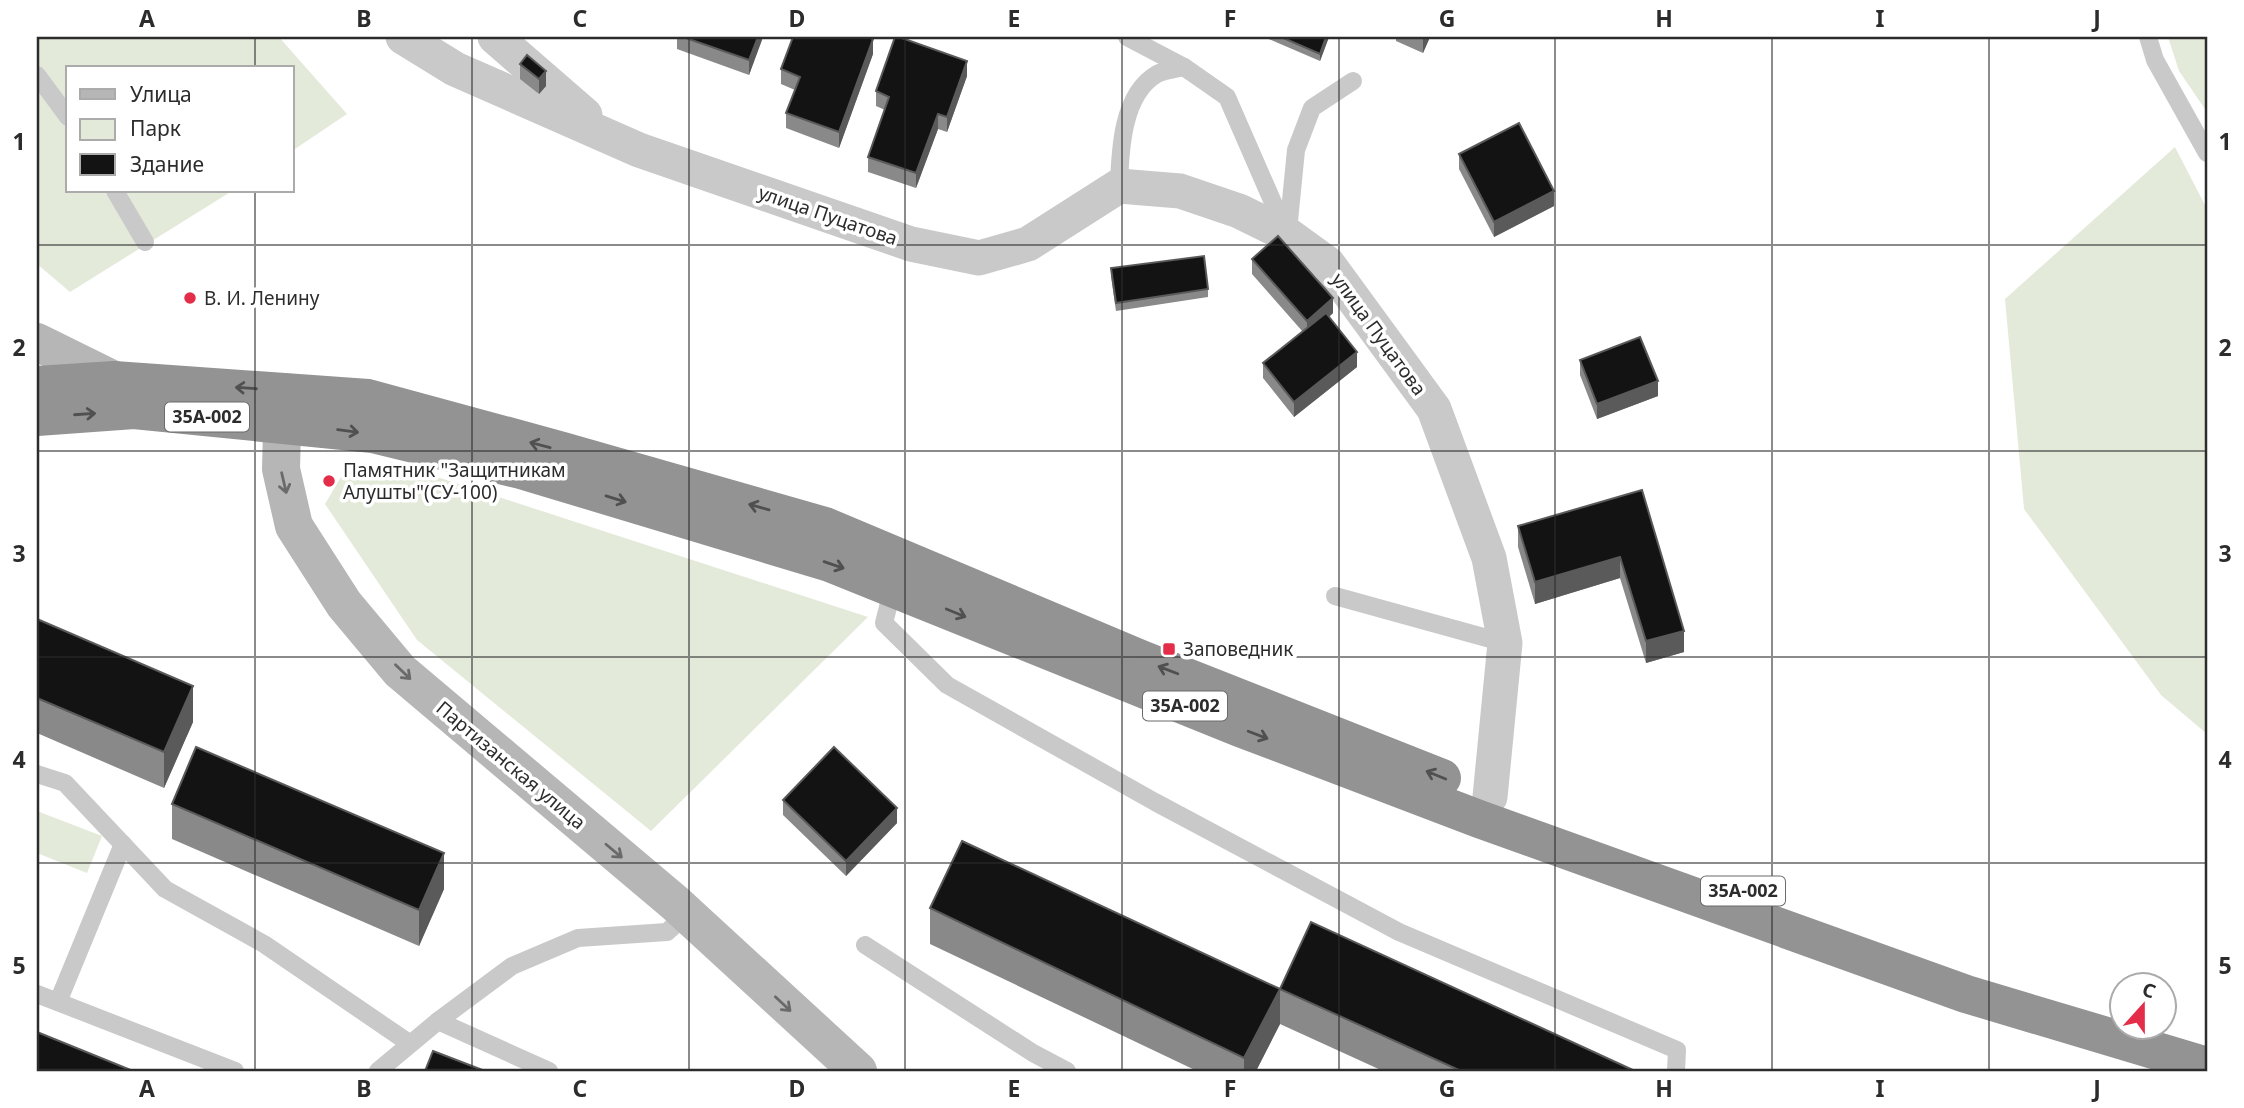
<svg xmlns="http://www.w3.org/2000/svg" width="2244" height="1108" viewBox="0 0 2244 1108" font-family="'Noto Sans',sans-serif">
<rect width="100%" height="100%" fill="#fff"/>
<!-- green -->
<g fill="#e4eada">
<path d="M37,37H279L347,114L292,151V68H68V191H232L70,292L37,264Z"/>
<path d="M2168,37H2207V112L2179,71Z"/>
<path d="M2175,147L2207,209V734L2161,695L2024,509L2005,299Z"/>
<path d="M391,462L868,617L651,831L417,640L325,504L341,477Z"/>
<path d="M37,811L102,836L87,873L37,853Z"/>
</g>
<g fill="none" stroke-linecap="round" stroke-linejoin="round">
<!-- lane -->
<g stroke="#c9c9c9" stroke-width="18">
<path d="M1127,37L1184,67L1227,97L1285,230"/>
<path d="M2148,37L2155,60L2207,153"/>
<path d="M37,75L68,117"/>
<path d="M1119,186C1120,151 1122,94 1157,74C1165,70 1176,69 1184,67"/>
<path d="M115,191L145,242"/>
<path d="M1288,231L1296,150L1312,108L1353,81"/>
<path d="M893,587L884,623L947,685L1155,802L1399,932L1677,1050L1676,1071"/>
<path d="M1335,596L1505,643"/>
<path d="M37,774L65,783L165,889L264,944L409,1043"/>
<path d="M865,945L1033,1053L1067,1071"/>
<path d="M37,994L235,1071"/>
<path d="M58,1002L123,844"/>
<path d="M438,1021L549,1071"/>
<path d="M378,1071L438,1021L512,966L578,938L667,932L679,921L675,907"/>
</g>
<!-- street -->
<g stroke="#c9c9c9" stroke-width="35">
<path d="M403,37L455,69L639,150L911,244L979,258L1028,244L1119,186L1180,191L1239,211L1288,235L1328,264L1434,409L1489,558L1505,643L1490,797"/>
<path d="M495,37L585,115"/>
</g>
<!-- secondary -->
<g stroke="#b6b6b6" stroke-width="38">
<path d="M37,342L114,380"/>
<path d="M283,392L281,469L294,526L344,604L400,671L675,903L858,1071"/>
</g>
<!-- highway -->
<g stroke="#939393" stroke-width="38">
<path d="M37,385L114,380L368,398L563,451L825,526L1141,659L1442,778"/>
<path d="M37,417L134,410L373,434L521,470L830,563L1240,728L1479,819L1966,994L2207,1066"/>
</g>
</g>
<!-- wall -->
<g fill="#898989">
<path d="M677,37H763L749,75L677,49Z"/>
<path d="M1264,37H1329L1320,61Z"/>
<path d="M1396,37H1430L1423,53L1396,41Z"/>
<path d="M873,54L839,148L786,128V113L795,90L781,84V69Z"/>
<path d="M520,64L546,71V86L539,94L520,79Z"/>
<path d="M967,76L947,132L938,129L916,188L868,172V157L885,110L876,106V91Z"/>
<path d="M1459,154L1554,206L1494,237L1459,169Z"/>
<path d="M1252,259L1333,313L1329,317L1357,367L1294,417L1263,378V363L1303,332L1252,274Z"/>
<path d="M1111,268L1208,289V297L1116,311L1111,276Z"/>
<path d="M1580,360L1658,396L1597,419L1580,375Z"/>
<path d="M1642,490L1684,652L1646,663L1620,578L1535,604L1518,547V526Z"/>
<path d="M37,619L193,722L164,788L37,733Z"/>
<path d="M783,800L897,823L846,876L783,815Z"/>
<path d="M172,804L444,889L419,946L172,839Z"/>
<path d="M930,908L1280,989L1635,1071H1383L1280,1024L1256,1071H1197L930,944Z"/>
</g>
<!-- shaded-wall -->
<g fill="#5a5a5a">
<path d="M758,37H763L749,75V60Z"/>
<path d="M1326,37H1329L1320,61V54Z"/>
<path d="M1424,37H1430L1423,53V38Z"/>
<path d="M873,39V54L839,148V132Z"/>
<path d="M967,61V76L947,132V117Z"/>
<path d="M546,71V86L539,94V79Z"/>
<path d="M938,114V129L916,188V173Z"/>
<path d="M1554,191V206L1494,237V222Z"/>
<path d="M1333,298V313L1307,336V321Z"/>
<path d="M1357,352V367L1294,417V402Z"/>
<path d="M1658,381V396L1597,419V404Z"/>
<path d="M1620,557V578L1535,604V582Z"/>
<path d="M1684,631V652L1646,663V641Z"/>
<path d="M193,686V722L164,788V752Z"/>
<path d="M897,808V823L846,876V861Z"/>
<path d="M444,853V889L419,946V910Z"/>
<path d="M1280,989V1024L1256,1071H1244V1058Z"/>
</g>
<!-- building -->
<g fill="#131313" stroke="#5a5a5a" stroke-width="2">
<path d="M683,37H758L749,60Z"/>
<path d="M793,37H868L873,39L839,132L786,113L800,77L781,69Z"/>
<path d="M895,37H899L967,61L947,117L938,114L916,173L868,157L889,97L876,91Z"/>
<path d="M1281,37H1326L1320,54Z"/>
<path d="M527,55L546,71L539,79L520,64Z"/>
<path d="M1519,123L1554,191L1494,222L1459,154Z"/>
<path d="M1278,236L1333,298L1307,321L1252,259Z"/>
<path d="M1204,256L1208,289L1116,303L1111,268Z"/>
<path d="M1326,313L1357,352L1294,402L1263,363Z"/>
<path d="M1640,337L1658,381L1597,404L1580,360Z"/>
<path d="M1642,490L1684,631L1646,641L1620,557L1535,582L1518,526Z"/>
<path d="M37,619L193,686L164,752L37,698Z"/>
<path d="M196,747L444,853L419,910L172,804Z"/>
<path d="M834,747L897,808L846,861L783,800Z"/>
<path d="M962,841L1280,989L1311,922L1635,1071H1461L1280,989L1244,1058L930,908Z"/>
<path d="M37,1032L133,1071H37Z"/>
<path d="M433,1051L485,1071H425Z"/>
</g>
<!-- one-way arrows -->
<defs><path id="oneway-shaft" d="M-6 0H5M1.5-3L5.5 0L1.5 3" fill="none" stroke-width="1.6" stroke-linecap="round" stroke-linejoin="round" transform="scale(1.75)"/></defs>
<g stroke="#505050">
<use href="#oneway-shaft" transform="translate(246 388) rotate(-176)"/>
<use href="#oneway-shaft" transform="translate(85 414) rotate(-4)"/>
<use href="#oneway-shaft" transform="translate(348 431) rotate(7)"/>
<use href="#oneway-shaft" transform="translate(540 445) rotate(-165)"/>
<use href="#oneway-shaft" transform="translate(616 499) rotate(17)"/>
<use href="#oneway-shaft" transform="translate(759 507) rotate(-164)"/>
<use href="#oneway-shaft" transform="translate(834 565) rotate(19)"/>
<use href="#oneway-shaft" transform="translate(956 613) rotate(22)"/>
<use href="#oneway-shaft" transform="translate(1168 670) rotate(-159)"/>
<use href="#oneway-shaft" transform="translate(1258 735) rotate(21)"/>
<use href="#oneway-shaft" transform="translate(1436 775) rotate(-158)"/>
</g>
<g stroke="#6a6a6a">
<use href="#oneway-shaft" transform="translate(284 483) rotate(77)"/>
<use href="#oneway-shaft" transform="translate(403 672) rotate(44)"/>
<use href="#oneway-shaft" transform="translate(614 851) rotate(40)"/>
<use href="#oneway-shaft" transform="translate(783 1004) rotate(43)"/>
</g>
<!-- grid -->
<path fill="none" stroke="#2c2c2c" stroke-width="2" stroke-opacity="0.55" d="M255,37V68M472,37V1071M689,37V1071M905,37V1071M1122,37V1071M1339,37V1071M1555,37V1071M1772,37V1071M1989,37V1071M255,191V1071M37,245H2207M37,451H2207M37,657H2207M37,863H2207"/>
<!-- markers -->
<g fill="#e42e49" stroke="#fff" stroke-width="2.5">
<circle cx="190" cy="298" r="7"/>
<circle cx="329" cy="481" r="7"/>
<rect x="1162" y="642" width="14" height="14" rx="3.5"/>
</g>
<g text-anchor="middle" stroke-width="7" stroke-linejoin="round" paint-order="stroke">
<!-- shield labels -->
<g fill="#fff" stroke="#6b6b6b" stroke-width="2">
<rect x="165" y="402.5" width="84" height="29" rx="5"/>
<rect x="1143" y="691.5" width="84" height="29" rx="5"/>
<rect x="1701" y="876.5" width="84" height="29" rx="5"/>
</g>
<g font-size="18" font-weight="bold" fill="#2c2c2c">
<text x="207" y="423">35А-002</text>
<text x="1185" y="712">35А-002</text>
<text x="1743" y="897">35А-002</text>
</g>
<!-- street labels -->
<g font-size="19" fill="#2c2c2c" stroke="#fff">
<text transform="translate(828 215) rotate(19)" y="7">улица Пуцатова</text>
<text transform="translate(1379 334) rotate(54)" y="7">улица Пуцатова</text>
<text transform="translate(511 765) rotate(40)" y="7">Партизанская улица</text>
</g>
<!-- poi labels -->
<g font-size="19" fill="#2c2c2c" stroke="#fff" text-anchor="start">
<text x="204" y="305">В. И. Ленину</text>
<text x="343" y="477">Памятник "Защитникам<tspan x="343" dy="22">Алушты"(СУ-100)</tspan></text>
<text x="1183" y="656">Заповедник</text>
</g>
</g>
<!-- border -->
<rect width="2244" height="1108" fill="none" stroke="#ffffff" stroke-width="77"/>
<!-- legend -->
<rect x="66" y="66" width="228" height="126" fill="#ffffff" stroke="#ababab" stroke-width="2"/>
<rect x="80" y="89" width="35" height="10" fill="#b6b6b6" stroke="#ababab" stroke-width="2"/>
<text x="130" y="102" font-size="21" fill="#2c2c2c">Улица</text>
<rect x="80" y="119" width="35" height="21" fill="#e4eada" stroke="#ababab" stroke-width="2"/>
<text x="130" y="136" font-size="21" fill="#2c2c2c">Парк</text>
<rect x="80" y="154" width="35" height="21" fill="#131313" stroke="#ababab" stroke-width="2"/>
<text x="130" y="172" font-size="21" fill="#2c2c2c">Здание</text>
<!-- north arrow -->
<g transform="translate(2143 1006) rotate(21)"><circle r="33" fill="#ffffff" stroke="#ababab" stroke-width="2"/>
<path d="M0-5L12 26L0 18L-12 26Z" fill="#e42e49"/>
<text y="-10" font-size="19" font-weight="bold" text-anchor="middle" fill="#2c2c2c">С</text>
</g>
<rect x="38" y="38" width="2168" height="1032" fill="none" stroke="#2c2c2c" stroke-width="2.5"/>
<g font-size="23" text-anchor="middle" font-weight="bold" fill="#2c2c2c">
<text x="147" y="27">A</text>
<text x="364" y="27">B</text>
<text x="580" y="27">C</text>
<text x="797" y="27">D</text>
<text x="1014" y="27">E</text>
<text x="1230" y="27">F</text>
<text x="1447" y="27">G</text>
<text x="1664" y="27">H</text>
<text x="1880" y="27">I</text>
<text x="2097" y="27">J</text>
<text x="19" y="150">1</text>
<text x="2225" y="150">1</text>
<text x="19" y="356">2</text>
<text x="2225" y="356">2</text>
<text x="19" y="562">3</text>
<text x="2225" y="562">3</text>
<text x="19" y="768">4</text>
<text x="2225" y="768">4</text>
<text x="19" y="974">5</text>
<text x="2225" y="974">5</text>
<text x="147" y="1097">A</text>
<text x="364" y="1097">B</text>
<text x="580" y="1097">C</text>
<text x="797" y="1097">D</text>
<text x="1014" y="1097">E</text>
<text x="1230" y="1097">F</text>
<text x="1447" y="1097">G</text>
<text x="1664" y="1097">H</text>
<text x="1880" y="1097">I</text>
<text x="2097" y="1097">J</text>
</g>
</svg>
